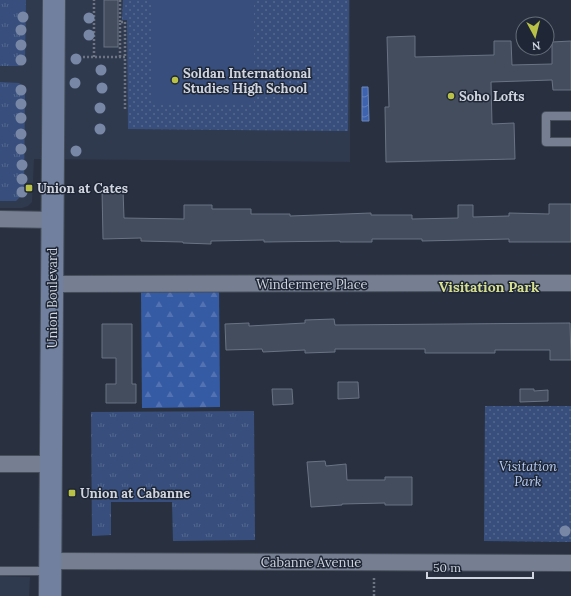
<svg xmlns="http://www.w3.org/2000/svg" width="571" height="596" viewBox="0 0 571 596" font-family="Lora,serif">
<defs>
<pattern id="grass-tufts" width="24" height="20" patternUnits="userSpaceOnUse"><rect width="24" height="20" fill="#384f7d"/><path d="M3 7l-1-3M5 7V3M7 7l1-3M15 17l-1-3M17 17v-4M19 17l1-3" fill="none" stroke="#54678f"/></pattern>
<pattern id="forest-firs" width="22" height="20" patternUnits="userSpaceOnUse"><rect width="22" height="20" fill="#365ba5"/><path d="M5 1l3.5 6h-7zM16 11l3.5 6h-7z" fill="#5272b1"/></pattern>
<pattern id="park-dots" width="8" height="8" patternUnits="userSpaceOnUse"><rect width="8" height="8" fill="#384f7d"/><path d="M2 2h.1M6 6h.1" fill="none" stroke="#54678f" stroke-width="1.8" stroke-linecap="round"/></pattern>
<pattern id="water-waves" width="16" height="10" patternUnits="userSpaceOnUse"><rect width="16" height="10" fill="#3f64af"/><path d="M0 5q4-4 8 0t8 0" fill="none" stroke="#6380bd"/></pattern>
</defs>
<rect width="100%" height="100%" fill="#293140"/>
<!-- built -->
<g fill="#2f3a4e">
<path d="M0,0H350V162L34,159L32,202L28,206L22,208H0Z"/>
<path d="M0,576L30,577L29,596H0Z"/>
</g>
<!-- grass -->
<g fill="url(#grass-tufts)">
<path d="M0,0H26L25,60L19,66H0Z"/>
<path d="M0,82L19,83L25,89L24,193L16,201H0Z"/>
<path d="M254,411L255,540L173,541L172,502H111V535L92,536L91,412Z"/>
</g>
<!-- forest -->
<path fill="url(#forest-firs)" d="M219,290L220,407L142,408L141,291Z"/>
<!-- park -->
<g fill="url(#park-dots)">
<path d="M123,0H349L348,131L128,129L127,20H122Z"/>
<path d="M485,406H571V542L484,541Z"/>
</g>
<!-- pitch -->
<rect fill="#384f7d" x="151" y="0" width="103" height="104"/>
<!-- water -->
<path fill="url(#water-waves)" stroke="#6a86bd" d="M362,87H368L369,121H362Z"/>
<!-- building -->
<g fill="#444d5d" stroke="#697384">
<rect x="104" y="0" width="14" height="47"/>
<path d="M415,36V57L494,55V41H511L512,65L552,64V42L571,41V90H553L552,80L491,82L492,124L514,123L515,159L386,162L385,107H389L387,37Z"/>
<path d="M102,190H123L124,218L184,219V205H212V209H251V214H290V216L371,213V215H412V219L458,218V205H473V217L509,216V213L549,214V204H571V242H509V239L422,241V239H372V242H340V241L264,242V240L211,241V244L183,243V242L141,241V238L103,239Z"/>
<path d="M334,319L335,325L570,323L571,360H550V350H495V353H425V349H335V352L305,353V350L263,352L262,349L226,350L225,324L249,323V326L305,323V320Z"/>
<path d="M102,324H132V384H136V403H106V384H116V358H102Z"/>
<path d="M338,382H358L359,398L338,399Z"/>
<path d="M272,389H292L293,404L273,405Z"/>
<path d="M520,389H534V391L548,390V401L520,402Z"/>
<path d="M325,461L326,466L346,464L347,480H385V477H412V505H385V503L342,504V505L311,507L307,462Z"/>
</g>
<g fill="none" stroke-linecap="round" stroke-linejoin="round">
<defs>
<g id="service">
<path d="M571,116H546V142H571"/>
<path d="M0,571H50"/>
</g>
<g id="minor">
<path d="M0,219L53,220"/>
<path d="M52,284L571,283"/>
<path d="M0,464H51"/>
<path d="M50,561L571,563"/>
</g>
<path id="secondary" d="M50,596L54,0"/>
</defs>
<!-- service casing -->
<use href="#service" stroke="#464e5a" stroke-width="10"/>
<!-- minor casing -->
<use href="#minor" stroke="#464e5a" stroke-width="18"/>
<!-- secondary casing -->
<use href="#secondary" stroke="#464e5a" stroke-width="24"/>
<!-- path -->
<g stroke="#6d7481" stroke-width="2.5" stroke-dasharray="2 2" stroke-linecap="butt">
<path d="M120,22V0"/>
<path d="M83,57H125V110"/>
<path d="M94,57V0"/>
<path d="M120,57V22H125V57"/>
<path d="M374,596V578"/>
</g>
<!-- service -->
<use href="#service" stroke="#767f91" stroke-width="8"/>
<!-- minor -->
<use href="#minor" stroke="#767f91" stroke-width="16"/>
<!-- secondary -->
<use href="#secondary" stroke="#71809e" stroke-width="22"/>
</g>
<!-- trees -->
<g fill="#7887a5">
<circle cx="23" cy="17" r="5.5"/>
<circle cx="89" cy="18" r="5.5"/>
<circle cx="21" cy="30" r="5.5"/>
<circle cx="89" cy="35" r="5.5"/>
<circle cx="21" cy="45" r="5.5"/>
<circle cx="76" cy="59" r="5.5"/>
<circle cx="21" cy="60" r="5.5"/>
<circle cx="101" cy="70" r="5.5"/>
<circle cx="75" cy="83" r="5.5"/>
<circle cx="102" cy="88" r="5.5"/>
<circle cx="21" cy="90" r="5.5"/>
<circle cx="21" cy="104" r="5.5"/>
<circle cx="100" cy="108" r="5.5"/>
<circle cx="21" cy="118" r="5.5"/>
<circle cx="100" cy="129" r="5.5"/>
<circle cx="21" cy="134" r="5.5"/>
<circle cx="21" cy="149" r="5.5"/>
<circle cx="76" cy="151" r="5.5"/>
<circle cx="22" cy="165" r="5.5"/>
<circle cx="22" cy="179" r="5.5"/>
<circle cx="22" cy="192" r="5.5"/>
<circle cx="565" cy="531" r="5.5"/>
</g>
<!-- markers -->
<g fill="#b9c146" stroke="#1f2736" stroke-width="1.5">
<circle cx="175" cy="80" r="4"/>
<circle cx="451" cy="96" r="4"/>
<rect x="25" y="184" width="8" height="8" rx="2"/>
<rect x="68" y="489" width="8" height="8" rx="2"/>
</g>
<g text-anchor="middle" stroke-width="3" stroke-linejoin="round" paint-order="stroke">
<!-- poi labels -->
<g font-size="13" font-weight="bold" fill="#d0d5df" stroke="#1f2736" text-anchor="start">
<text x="183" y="78">Soldan International<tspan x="183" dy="15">Studies High School</tspan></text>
<text x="459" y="101">Soho Lofts</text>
<text x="37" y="193">Union at Cates</text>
<text x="80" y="498">Union at Cabanne</text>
</g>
<!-- street labels -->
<g font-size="13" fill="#d0d5df" stroke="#1f2736">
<text x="312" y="289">Windermere Place</text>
<text transform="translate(52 298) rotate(-90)" y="5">Union Boulevard</text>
<text x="311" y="567">Cabanne Avenue</text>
</g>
<!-- park labels -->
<g font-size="13" font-style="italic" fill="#b8cef8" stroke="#1f2736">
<text x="528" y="471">Visitation<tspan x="528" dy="15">Park</tspan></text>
</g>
<!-- neighbourhood labels -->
<g font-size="14" font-weight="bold" fill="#d7df91" stroke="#1f2736">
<text x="489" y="292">Visitation Park</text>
</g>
</g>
<!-- north arrow -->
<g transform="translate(535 36) rotate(173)"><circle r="19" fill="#1f2736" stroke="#666d7a"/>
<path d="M0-3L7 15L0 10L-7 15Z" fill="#b9c146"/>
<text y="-6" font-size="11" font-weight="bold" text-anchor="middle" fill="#d0d5df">N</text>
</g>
<!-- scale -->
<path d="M427 572v6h106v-6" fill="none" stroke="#d0d5df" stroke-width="2"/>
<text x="433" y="572" font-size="12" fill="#d0d5df" stroke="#1f2736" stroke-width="3" paint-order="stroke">50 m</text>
</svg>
